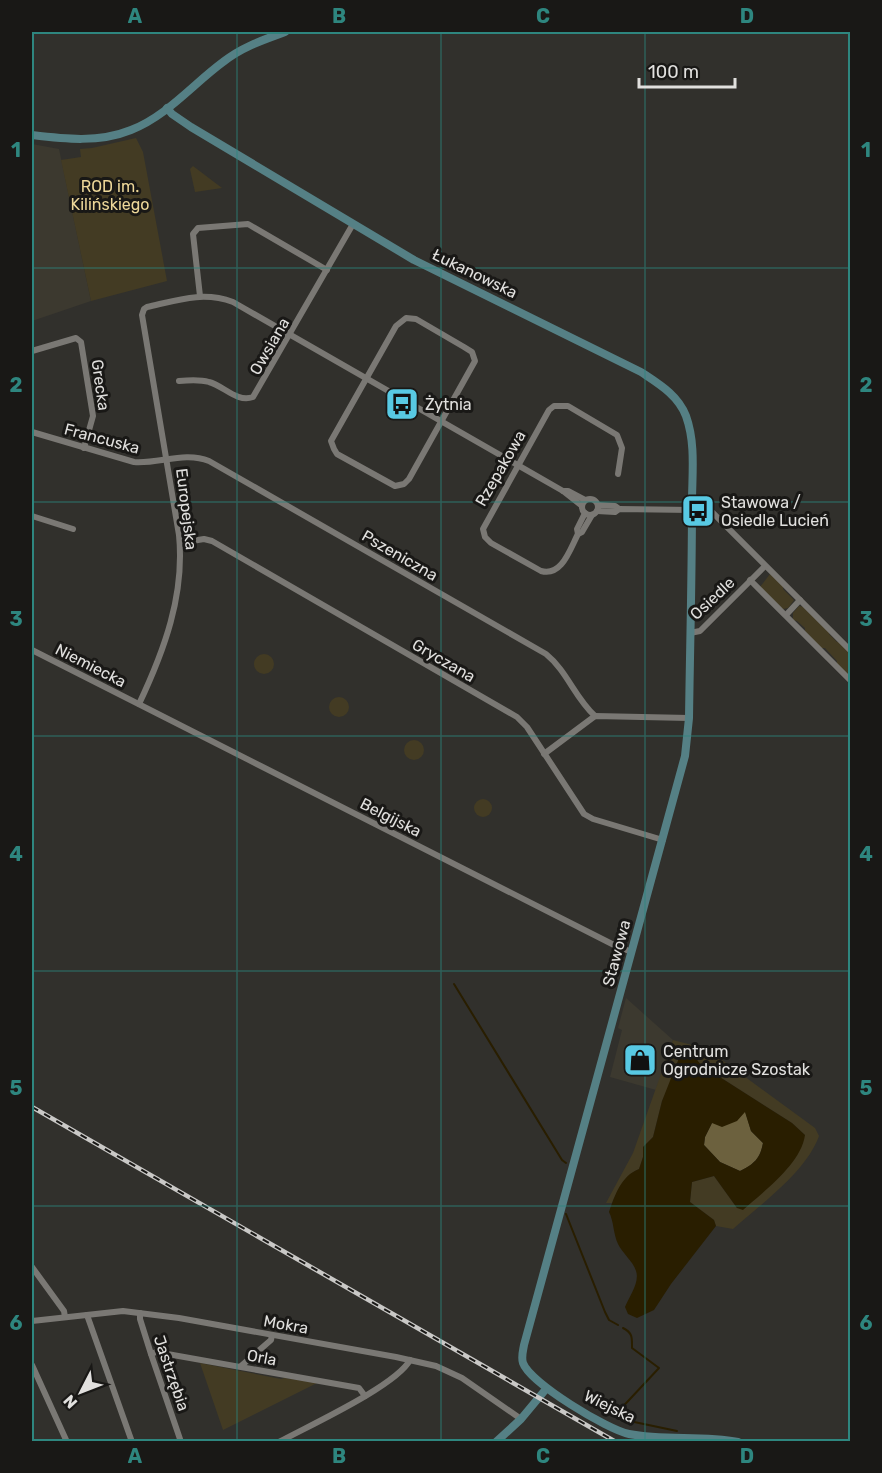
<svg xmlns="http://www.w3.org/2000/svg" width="882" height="1473" viewBox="0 0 882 1473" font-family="Rubik,sans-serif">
<rect width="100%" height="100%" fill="#31302c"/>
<!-- built -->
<g fill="#3c392f">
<path d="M32,144L59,149L91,301L32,321Z"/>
<path d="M626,998L673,1040L656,1090L610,1077L622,1030L618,1028Z"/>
</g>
<!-- green -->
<g fill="#433b23">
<path d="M136,138L143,152L167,281L91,301L61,160L81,157L80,149L92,148Z"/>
<path d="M193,166L222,188L195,192L190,169Z"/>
<path d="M770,574L783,585V589L794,600L788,608L783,609L760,587Z"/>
<path d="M799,606L805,607L829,631V634L837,642H840L850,652V676L837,664V661L825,648H821L805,631V628L797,621L793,620V613Z"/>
<circle cx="264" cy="664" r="10"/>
<circle cx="339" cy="707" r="10"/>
<circle cx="414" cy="750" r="10"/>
<circle cx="483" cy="808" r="9"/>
<path d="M673,1040L707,1049L815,1128L819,1136C806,1172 761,1204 733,1229L716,1226L714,1220L690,1202L692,1182L714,1176L737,1208L805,1135L792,1123L701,1065L688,1049L662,1101L653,1137L643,1147V1157L639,1169C625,1175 618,1189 612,1203H606L633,1153Z"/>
<path d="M200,1363L281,1379L285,1378L317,1383L223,1430Z"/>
</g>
<!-- forest -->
<path fill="#6c613e" d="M745,1111L751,1131L763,1143C760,1159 754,1164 740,1171L720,1162L704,1145L705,1137L712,1123Z"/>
<!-- water -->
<path fill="#291e00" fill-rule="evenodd" d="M683,1048H688L701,1065L792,1123L805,1135C801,1164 764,1191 743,1210L737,1208L714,1176L692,1182L690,1202L714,1220L716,1226L671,1284L654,1310L637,1318L628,1314L625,1307C629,1297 640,1282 636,1271C633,1261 622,1253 618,1244C613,1233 614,1222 609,1212C615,1195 621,1176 639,1169L643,1157V1147L653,1137L662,1101ZM745,1112L751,1131L763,1143C760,1159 754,1164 740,1171L720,1162L704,1145L705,1137L712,1123L722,1127L737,1121Z"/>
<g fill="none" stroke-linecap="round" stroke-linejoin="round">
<!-- stream -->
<g stroke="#291e00" stroke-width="2">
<path d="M454,984L562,1160L566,1163"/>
<path d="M566,1214L605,1312L609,1320L618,1325"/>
<path d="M615,1415L659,1368L632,1348C632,1338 633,1333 623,1328"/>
<path d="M620,1419L677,1431"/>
</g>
<!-- street -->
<g stroke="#7a7874" stroke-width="6">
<path d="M200,296L193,234L198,228L248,224L327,270"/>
<path d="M406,318L416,319L464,347L472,352L475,361L409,479L404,484L395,486L337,454L334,449L331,441L396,326Z"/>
<path d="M32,351L76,338L81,342L93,416L84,448"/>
<path d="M179,381C189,380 199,379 209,382C224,386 237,403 253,397L353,224"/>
<path d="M32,432L134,462C159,464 185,451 209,461L546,654C567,671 575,698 595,716"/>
<path d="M563,491H568L585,500"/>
<circle cx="590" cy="507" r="8"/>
<path d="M692,501L704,504L850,650"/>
<path d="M598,505L615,506L619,509"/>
<path d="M597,511L615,512L619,509L692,510"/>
<path d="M592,515L582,532L578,534C570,549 562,577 541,571L491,543L485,537L483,529L549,410L554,406H568L617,435L622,448L618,474"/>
<path d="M32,516L73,529"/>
<path d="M578,534L577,529L585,513"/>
<path d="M180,543L204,539L212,541L517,717L527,727L584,814L593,819L663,840"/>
<path d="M750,580L850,680"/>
<path d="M786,615L800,600"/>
<path d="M690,633L700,631L765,566"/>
<path d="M32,650L616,946L632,952"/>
<path d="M139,704C164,651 185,595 179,535L142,315L144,309L147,307C178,300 203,291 233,302L563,491L582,506"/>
<path d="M544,754L595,716L689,718"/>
<path d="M32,1267L64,1311L65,1317"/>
<path d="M140,1313V1319L151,1354L181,1442"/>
<path d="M87,1315L132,1442"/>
<path d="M32,1321L123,1311L179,1318L396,1357L436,1366L462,1378L521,1419"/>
<path d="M151,1354L156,1352L359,1388L365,1396"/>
<path d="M32,1365L67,1442"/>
<path d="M241,1366L271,1340L272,1335"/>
<path d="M279,1442C308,1426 396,1386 410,1360"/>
</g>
<!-- secondary -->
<g stroke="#558085" stroke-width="8">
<path d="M167,108L172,114L191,127L414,260L641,372C659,384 678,395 686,416C696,444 692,474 692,503C692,575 690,647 689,718L685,756L524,1345C523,1351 521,1357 523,1363C530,1383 608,1430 629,1434C665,1441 702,1435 738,1442"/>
<path d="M32,135C65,139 99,143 131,130C167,116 193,84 223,62C242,47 263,40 285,32"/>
<path d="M496,1442L521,1419L546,1389"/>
</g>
<defs>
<path id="rail" d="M32,1107L616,1442"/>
</defs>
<!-- rail casing -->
<use href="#rail" stroke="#c9c8c6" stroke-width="4.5"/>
<!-- rail -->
<use href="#rail" stroke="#191816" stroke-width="2" stroke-dasharray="7" stroke-linecap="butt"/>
</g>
<!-- grid -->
<path fill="none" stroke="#2e867f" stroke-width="1.5" stroke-opacity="0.55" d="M237,32V1442M441,32V1442M645,32V1442M32,268H850M32,502H850M32,736H850M32,971H850M32,1206H850"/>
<!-- icons -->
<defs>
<symbol id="bus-square" viewBox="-11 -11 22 22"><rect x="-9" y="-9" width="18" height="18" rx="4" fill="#58c9e3" stroke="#191816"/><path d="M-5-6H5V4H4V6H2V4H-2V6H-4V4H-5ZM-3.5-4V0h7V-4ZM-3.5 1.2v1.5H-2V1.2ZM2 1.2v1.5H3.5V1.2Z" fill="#111"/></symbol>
<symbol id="shop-square" viewBox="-11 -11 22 22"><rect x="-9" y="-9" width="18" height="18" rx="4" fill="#58c9e3" stroke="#191816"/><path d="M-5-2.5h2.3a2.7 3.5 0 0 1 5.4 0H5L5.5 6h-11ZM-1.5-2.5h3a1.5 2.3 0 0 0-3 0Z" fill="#111"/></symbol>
</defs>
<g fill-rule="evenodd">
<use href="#bus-square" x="383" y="385" width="38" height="38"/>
<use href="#bus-square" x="679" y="492" width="38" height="38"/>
<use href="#shop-square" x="621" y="1041" width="38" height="38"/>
</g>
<g text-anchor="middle" stroke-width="6" stroke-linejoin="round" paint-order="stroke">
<!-- park labels -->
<g font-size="16" fill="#edd799" stroke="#191816">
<text x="110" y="192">ROD im.<tspan x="110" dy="18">Kilińskiego</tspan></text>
</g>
<!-- street labels -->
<g font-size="16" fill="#e1e0de" stroke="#191816">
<text transform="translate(475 273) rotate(26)" y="6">Łukanowska</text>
<text transform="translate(269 346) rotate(-60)" y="6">Owsiana</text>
<text transform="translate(101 385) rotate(82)" y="6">Grecka</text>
<text transform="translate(102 438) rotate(15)" y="6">Francuska</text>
<text transform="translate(500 468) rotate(-60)" y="6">Rzepakowa</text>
<text transform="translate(187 509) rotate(83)" y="6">Europejska</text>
<text transform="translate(400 555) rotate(30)" y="6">Pszeniczna</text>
<text transform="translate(712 598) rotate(-43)" y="6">Osiedle</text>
<text transform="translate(444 660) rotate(30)" y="6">Gryczana</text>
<text transform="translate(91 665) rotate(27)" y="6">Niemiecka</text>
<text transform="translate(391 817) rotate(27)" y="6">Belgijska</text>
<text transform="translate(616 953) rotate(-75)" y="6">Stawowa</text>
<text transform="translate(286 1324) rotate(10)" y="6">Mokra</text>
<text transform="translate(262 1357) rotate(10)" y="6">Orla</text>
<text transform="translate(172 1373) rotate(71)" y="6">Jastrzębia</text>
<text transform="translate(610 1406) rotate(26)" y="6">Wiejska</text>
</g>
<!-- poi labels -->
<g font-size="16" fill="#e1e0de" stroke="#191816" text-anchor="start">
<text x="425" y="410">Żytnia</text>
<text x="721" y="508">Stawowa /<tspan x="721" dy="18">Osiedle Lucień</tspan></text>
<text x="663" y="1057">Centrum<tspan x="663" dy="18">Ogrodnicze Szostak</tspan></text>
</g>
</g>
<!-- border -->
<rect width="882" height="1473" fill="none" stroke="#191816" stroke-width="66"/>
<!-- north arrow -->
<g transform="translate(81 1392) rotate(228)" stroke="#191816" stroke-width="4.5" paint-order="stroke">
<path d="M0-4.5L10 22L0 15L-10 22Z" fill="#e1e0de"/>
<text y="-9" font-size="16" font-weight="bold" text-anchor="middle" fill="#e1e0de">N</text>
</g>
<!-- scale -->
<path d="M639 78v9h96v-9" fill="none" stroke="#e1e0de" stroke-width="3"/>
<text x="648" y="78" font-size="18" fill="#e1e0de" stroke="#191816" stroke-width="4.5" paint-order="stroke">100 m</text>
<rect x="33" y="33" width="816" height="1407" fill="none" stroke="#2e867f" stroke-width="2"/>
<g font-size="20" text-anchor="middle" font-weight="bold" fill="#2e867f">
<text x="135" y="23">A</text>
<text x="339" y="23">B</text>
<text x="543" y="23">C</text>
<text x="747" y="23">D</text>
<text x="16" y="157">1</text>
<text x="866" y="157">1</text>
<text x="16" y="392">2</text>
<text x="866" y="392">2</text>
<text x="16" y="626">3</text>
<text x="866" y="626">3</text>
<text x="16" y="861">4</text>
<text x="866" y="861">4</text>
<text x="16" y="1095">5</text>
<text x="866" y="1095">5</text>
<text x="16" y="1330">6</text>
<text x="866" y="1330">6</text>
<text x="135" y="1463">A</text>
<text x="339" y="1463">B</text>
<text x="543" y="1463">C</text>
<text x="747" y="1463">D</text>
</g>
</svg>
